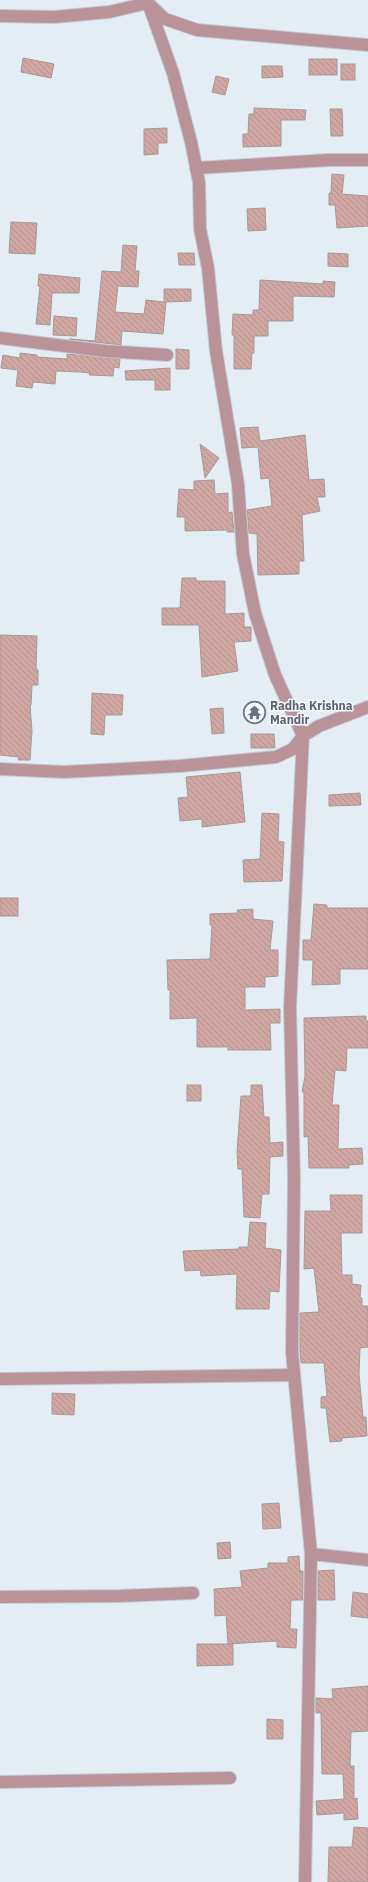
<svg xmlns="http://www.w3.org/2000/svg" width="368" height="1882" viewBox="0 0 368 1882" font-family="'IBM Plex Sans',sans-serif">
<defs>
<pattern id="building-back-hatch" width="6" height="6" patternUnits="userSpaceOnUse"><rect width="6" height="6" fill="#d0a7a2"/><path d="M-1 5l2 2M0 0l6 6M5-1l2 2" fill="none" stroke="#b28f8b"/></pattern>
</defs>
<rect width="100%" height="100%" fill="#e5edf4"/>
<!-- building -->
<g fill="url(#building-back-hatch)" stroke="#a49998">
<path d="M23,58L54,64L51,78L21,72Z"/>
<rect x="309" y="59" width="28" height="16"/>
<rect x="341" y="64" width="14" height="16"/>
<path d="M262,66H282L283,77L262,78Z"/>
<path d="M216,76L229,79L225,95L212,92Z"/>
<path d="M254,108L306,110L305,120H281V146L243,147V134H248L249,114H254Z"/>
<path d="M330,109H342L343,136H331Z"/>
<path d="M167,128V143H158V154L144,155V129Z"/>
<path d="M332,174L344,175L342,194L368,196V226L337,228L335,205H329V193H331Z"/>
<path d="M265,208L266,230L248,231L247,209Z"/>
<path d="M11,222L37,223L35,254L9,253Z"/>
<path d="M123,245L137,246L135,271H139L138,287L118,286L115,312L144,314L146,300L164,302V289H191V301L166,302L163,334L122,331L121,345L69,339L95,341L102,271L121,272Z"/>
<path d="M178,253H194L195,265H179Z"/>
<path d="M328,253L348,254V267L328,266Z"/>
<path d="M39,274L80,278L79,293H52L50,325L36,324L40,286H38Z"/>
<path d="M260,280L323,284V281L335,282L334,297L293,296V321H268V336H254V353H252L251,369H234V335H232L233,314L253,315V310H259Z"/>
<path d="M54,316L77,318L76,336L53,335Z"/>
<path d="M176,349L189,350V369H176Z"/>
<path d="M20,353L37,355V357L67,359V354L120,359L119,368L114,367L113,376L89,375L90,373L80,372L56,371L55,384L33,382L32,388L16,386L18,370L1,368L3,355L20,358Z"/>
<path d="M170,368V390H155V380H126L125,371Z"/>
<path d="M258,427L260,441L305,435L309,480L324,479L325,497H317L320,511L302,515L304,561H299V574L258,575L257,534L249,533L247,510L272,506L269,478L261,479L258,447L242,448L240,428Z"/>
<path d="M200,444L219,458L205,478Z"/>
<path d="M214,480L215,494L228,493V513L232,512L234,532H227V530L185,531V517H177L179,489L194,490V481Z"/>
<path d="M182,578H196V581H225V614L244,613V627H251V641L234,642L238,671L202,677L199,625H162V608H180Z"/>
<path d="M0,635L37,636L36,669L38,670V685H32L31,705H30L32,731L30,760H18L19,757L0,755Z"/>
<path d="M92,693L123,695L122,715H105L104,735L91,734Z"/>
<path d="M223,708L224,733L212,734L210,709Z"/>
<path d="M251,734H274L275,748H251Z"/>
<path d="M240,772L245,822L202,827V819L180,821L178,798L188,797L186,777Z"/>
<path d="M360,793L361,805L329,806V795Z"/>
<path d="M262,813L279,814L278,841L284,842L282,881L244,882L243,860L260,859Z"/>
<rect x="0" y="898" width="18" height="18"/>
<path d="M314,904L327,905V908H368V969H340V984L312,985L313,960H303V940H311Z"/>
<path d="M253,909V919L273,921L270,950H278V976L265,977V987H245V1010L280,1009V1023H270L271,1050H228V1047H197V1018L170,1019V990H168L167,960L210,959L212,925H210V914L238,913L237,910Z"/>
<path d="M366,1016V1021H368V1048H347L346,1071L335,1070L332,1105H339L338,1149L362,1148L363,1164L349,1165V1168H309L308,1136L304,1137V1092H302L305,1076L304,1018Z"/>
<rect x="187" y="1085" width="14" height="16"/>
<path d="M251,1085H262L264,1117H269L270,1143L283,1142V1156L270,1157L269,1194H262L260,1218L244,1217L242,1169H238L237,1152L241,1096H251Z"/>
<path d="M330,1195H362V1233H341L342,1275H352V1284L361,1285L360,1298H362V1306H368V1347L360,1348L359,1374L363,1417H366L367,1436L342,1438V1441L330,1442L326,1408H321V1397L327,1396L324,1363H301L300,1352V1313L319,1312L314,1268L304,1269L305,1211H331Z"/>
<path d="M250,1222L266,1223L265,1248L281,1250L279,1292L270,1291L269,1309H236L237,1274L201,1276L200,1270L185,1271L183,1251L239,1249V1247H248Z"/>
<path d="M52,1393L75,1394L74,1415L52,1414Z"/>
<path d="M279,1503L281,1528L263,1529L262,1504Z"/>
<path d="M230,1542L231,1558L218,1559L217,1543Z"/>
<path d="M299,1556L300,1571H303V1600H291L290,1629H297L296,1648L277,1647V1641L228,1644L226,1615L215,1616L214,1589L242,1587L240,1571L268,1568V1563H288V1557Z"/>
<path d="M334,1570L335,1600H318V1571Z"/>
<path d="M353,1592L368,1594V1618L351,1616Z"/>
<path d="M197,1644H233V1665L197,1666Z"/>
<path d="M368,1686V1731L351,1732L350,1766H354V1799L357,1798L358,1819L344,1820V1813L317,1815L316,1801L344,1799L343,1774H322L321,1713H316V1698L333,1699L332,1689Z"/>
<path d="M267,1719L283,1720V1739H267Z"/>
<path d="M354,1827L368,1828V1882H328L329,1847H352Z"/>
</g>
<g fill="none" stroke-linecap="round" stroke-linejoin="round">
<defs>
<g id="minor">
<path d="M147,0L173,73L191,142L199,182L200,229L208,268L216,351L238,484L243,554L255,613L275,675L303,736L290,1008L294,1179L292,1352L311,1554L305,1882"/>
<path d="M0,16L54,17L109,12L148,3L165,19L197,30L368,45"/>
<path d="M196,168L329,160H368"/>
<path d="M0,338L105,351L167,355"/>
<path d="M0,769L64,772L180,766L276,757L293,749L303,736L319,726L368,707"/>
<path d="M0,1379L294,1375"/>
<path d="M311,1554L368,1560"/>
<path d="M0,1597L120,1596L193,1593"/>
<path d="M0,1782L230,1778"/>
</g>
</defs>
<!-- minor casing -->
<use href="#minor" stroke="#c3cad1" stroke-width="14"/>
<!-- minor -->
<use href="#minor" stroke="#ba9299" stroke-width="12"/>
</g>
<!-- icons -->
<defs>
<symbol id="temple-ring" viewBox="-11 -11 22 22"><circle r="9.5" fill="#f5fafe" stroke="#6b7280" stroke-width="1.5"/><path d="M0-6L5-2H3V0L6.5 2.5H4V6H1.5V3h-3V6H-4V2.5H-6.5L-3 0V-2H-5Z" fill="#6b7280"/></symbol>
</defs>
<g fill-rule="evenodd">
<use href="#temple-ring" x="242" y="700" width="25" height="25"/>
</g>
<g text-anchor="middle" stroke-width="3" stroke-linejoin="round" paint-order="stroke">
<!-- worship labels -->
<g font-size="12" font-weight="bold" fill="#5b616d" stroke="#f5fafe" text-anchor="start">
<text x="270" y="710">Radha Krishna<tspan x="270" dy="14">Mandir</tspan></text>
</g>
</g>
</svg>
